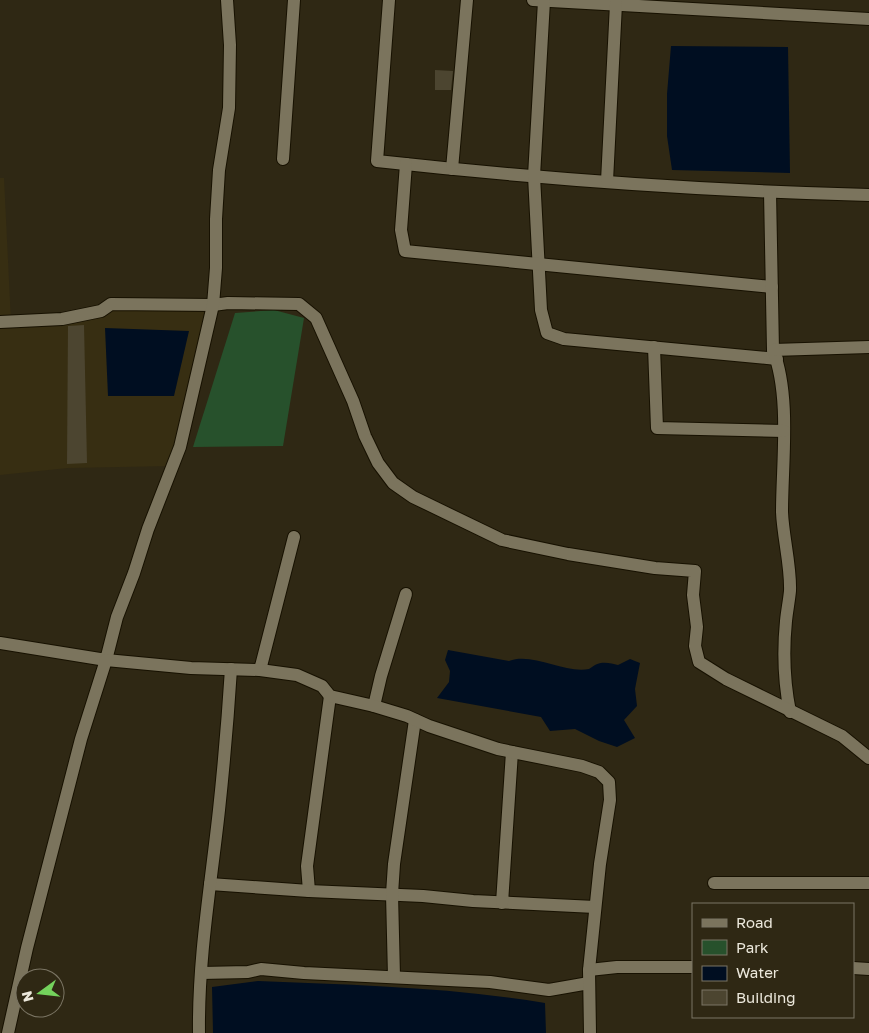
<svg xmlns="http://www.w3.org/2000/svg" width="869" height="1033" viewBox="0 0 869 1033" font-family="'Golos Text',sans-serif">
<rect width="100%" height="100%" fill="#2f2814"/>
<!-- built -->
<path fill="#372e12" d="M0,178H4L11,322H23L111,304L213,305L172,466L68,468L0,475Z"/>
<!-- green -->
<path fill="#27512c" d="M274,310L304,318L283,446L193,447L235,313Z"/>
<!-- water -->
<g fill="#000e21">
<path d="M671,46L788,47L790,173L672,170L667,136V94Z"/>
<path d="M105,328L189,331L174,396H108Z"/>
<path d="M448,650L509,661C533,652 565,674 589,669C591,668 593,666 595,665C602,661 611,663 618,665L630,659L640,663L635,689L637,706L624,720L635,738L617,747L599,741L575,729L550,731L541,717L437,698L449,682L450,671L445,660Z"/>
<path d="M258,981C353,985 450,987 545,1003L546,1033H213L212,987Z"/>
</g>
<!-- building -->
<g fill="#4c4530">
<path d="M435,70L453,71L451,90H435Z"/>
<path d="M84,325L87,463L67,464L68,326Z"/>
</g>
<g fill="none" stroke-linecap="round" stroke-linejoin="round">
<defs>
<g id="minor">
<path d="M389,0L377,161C540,179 705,191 869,195"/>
<path d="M533,0L869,19"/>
<path d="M544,1L534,176L541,310L547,333L564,339L777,359"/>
<path d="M283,159L294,0"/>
<path d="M406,164L401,230L405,251L772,287"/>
<path d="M452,169L467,0"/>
<path d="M607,181L616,4"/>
<path d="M770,192L773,350C791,396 782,463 782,512C783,537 791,566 790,591C789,601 787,611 786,621C783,651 784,682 790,712"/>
<path d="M0,322L62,319L101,311L111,304L213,305L228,303L299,304L316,318L353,401L365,436L378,463L393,483L413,497L502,540L568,554L655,568L695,571L693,595L697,627L695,646L699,662L726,679L842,736L869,758"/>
<path d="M654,347L657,428L784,431"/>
<path d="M773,350L869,347"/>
<path d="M0,643L106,660L117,617L134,573L148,529L180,447L213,305L216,268V219L219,170L229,108L230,45L227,0"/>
<path d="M260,670L294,537"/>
<path d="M330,696L307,866L309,891L423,896L473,901L595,907"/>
<path d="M374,706L381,676L406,594"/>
<path d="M714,883H869"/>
<path d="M210,884L309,891"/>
<path d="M502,903L512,752"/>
<path d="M853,968L869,969"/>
<path d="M589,970L617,967H693"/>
<path d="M201,973L248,972L261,969L304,973L490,982L549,990L589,983"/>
<path d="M394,977L392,894L394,864L415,720"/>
<path d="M8,1033L27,948L81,739L106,660L191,668L260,670L297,675L322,686L330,696L374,706L407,716L429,726L498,749L582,766L599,772L609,782L610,800L600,864L589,970L590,1033"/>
<path d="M199,1033C198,958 211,884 219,810C224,763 228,716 231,669"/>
</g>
</defs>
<!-- minor casing -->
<use href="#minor" stroke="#171101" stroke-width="14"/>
<!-- minor -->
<use href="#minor" stroke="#7b745d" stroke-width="12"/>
</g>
<!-- legend -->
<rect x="692" y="903" width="162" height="115" fill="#2f2814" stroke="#7b7564"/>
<rect x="702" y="919" width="25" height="8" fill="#7b745d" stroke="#7b7564"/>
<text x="736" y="928" font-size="15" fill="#ece8dc">Road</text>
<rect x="702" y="940" width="25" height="15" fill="#27512c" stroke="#7b7564"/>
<text x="736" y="953" font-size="15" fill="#ece8dc">Park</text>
<rect x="702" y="966" width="25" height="15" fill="#000e21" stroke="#7b7564"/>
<text x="736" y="978" font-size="15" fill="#ece8dc">Water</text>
<rect x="702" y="990" width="25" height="15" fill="#4c4530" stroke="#7b7564"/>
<text x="736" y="1003" font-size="15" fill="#ece8dc">Building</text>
<!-- north arrow -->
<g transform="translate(40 993) rotate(255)"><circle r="24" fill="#2f2814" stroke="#7b7564"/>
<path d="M0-4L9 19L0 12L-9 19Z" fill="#74d25c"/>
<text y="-8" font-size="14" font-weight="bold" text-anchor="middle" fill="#ece8dc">N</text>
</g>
</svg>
